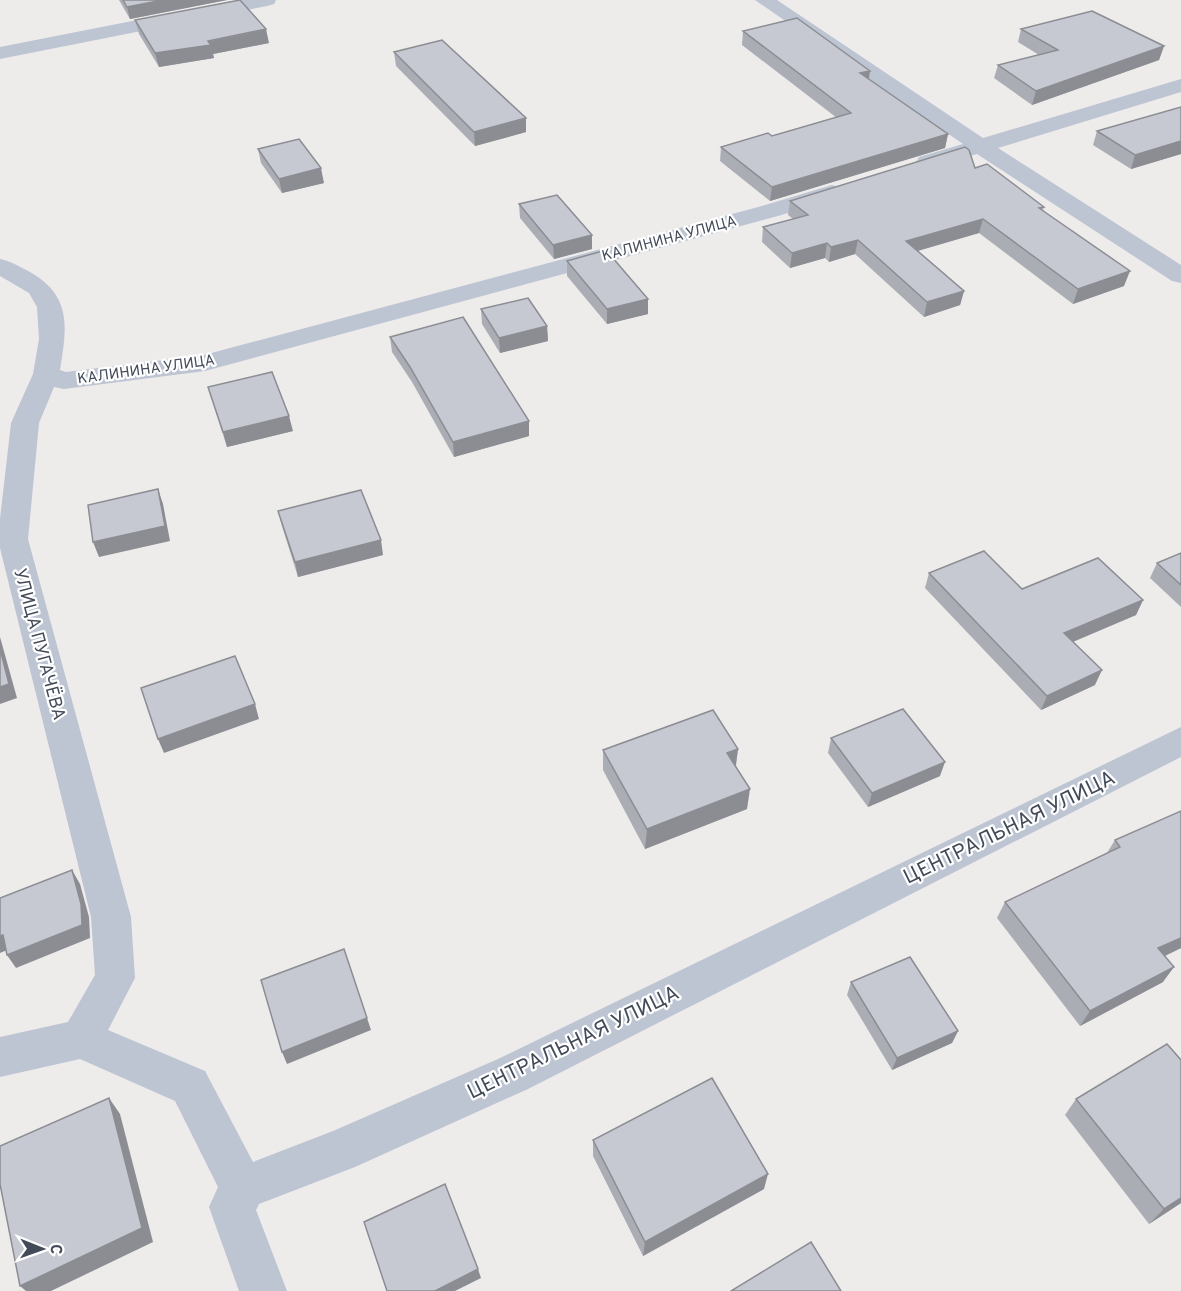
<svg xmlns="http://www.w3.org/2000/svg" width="1181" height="1291" viewBox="0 0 1181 1291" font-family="Overpass,sans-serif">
<rect width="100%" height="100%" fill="#eeebeb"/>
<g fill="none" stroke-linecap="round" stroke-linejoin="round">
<!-- minor -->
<g fill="#bdc4d2" fill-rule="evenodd">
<path d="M239,0H276L274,4L267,6L0,59V47Z"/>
<path d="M755,0H777L983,138L1181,79V92L998,148L1181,265V283L1172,281L977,154L927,169L919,167L916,162L919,157L963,144Z"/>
<path d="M832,185L840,187L843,192L840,197L778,216L205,371L64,389L54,387L39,423L28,539L131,917L135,978L108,1030L205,1071L253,1162L333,1131L498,1059L1181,727V757L528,1089L355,1167L259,1204L256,1210L287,1291H239L209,1207L218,1187L175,1101L80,1059L0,1077V1037L68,1022L95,975L91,917L0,548V519L11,423L33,374L39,339L37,307L29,293L0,276V259C11,261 20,267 30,272C72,296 67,327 60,370L66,372L204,355L762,206Z"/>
</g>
</g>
<!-- wall -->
<g fill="#abadb5">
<path d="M119,0H227L130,19Z"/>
<path d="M135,20L269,43L213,54L214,58L159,67L139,34Z"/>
<path d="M1021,29L1164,46L1159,60L1032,105L994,78L998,65L1039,55L1018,42Z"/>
<path d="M743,31L869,79L948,134L945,148L770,201L720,161L721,147L772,136L837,118L742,45Z"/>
<path d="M394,52L526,118V132L475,146L396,66Z"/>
<path d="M1181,107V154L1131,169L1093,145L1097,131Z"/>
<path d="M258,149L324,183L282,193L261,163Z"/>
<path d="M975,168L1044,207L1043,210L1124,286L1073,304L979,233L918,251L964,291L960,305L924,317L855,254L829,262L825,258L790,268L762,242L763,227L793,219L788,215L790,201Z"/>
<path d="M519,204L592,235V249L554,259L520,218Z"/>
<path d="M567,261L648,299V314L607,324L567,276Z"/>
<path d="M481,309L547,326L548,341L500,353L482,324Z"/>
<path d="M390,337L529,436L454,457L412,382L392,352Z"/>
<path d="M208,387L293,431L227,447Z"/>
<path d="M278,511L383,555L298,577L282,526Z"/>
<path d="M1181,553V607L1150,578L1157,563Z"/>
<path d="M929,573L1022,589L1143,600L1136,615L1073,642L1095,685L1041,710L925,588Z"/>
<path d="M831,738L940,776L868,807L828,753Z"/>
<path d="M738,749L736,766L747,809L645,849L603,770V750Z"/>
<path d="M1181,811V948L1165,956L1163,982L1080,1026L997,918L1005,902L1107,853L1115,840Z"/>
<path d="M851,982L958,1031L952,1043L892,1070L847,995Z"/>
<path d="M1076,1099L1181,1203L1149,1224L1065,1115Z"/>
<path d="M593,1140L764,1189L643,1256L593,1156Z"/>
</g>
<!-- shaded-wall -->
<g fill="#8b8d93">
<path d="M163,0H227L130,19L127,7Z"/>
<path d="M266,29L269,43L213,54L214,58L159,67L155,53Z"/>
<path d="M1164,46L1159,60L1032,105L1036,91Z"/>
<path d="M870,71L868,85L860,73Z"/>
<path d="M526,118V132L475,146L474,132Z"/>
<path d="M948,134L945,148L770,201L772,187Z"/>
<path d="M1181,141V154L1131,169L1135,155Z"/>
<path d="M321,168L324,183L282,193L279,179Z"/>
<path d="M983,219L979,233L903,255L906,241Z"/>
<path d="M592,235V249L554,259L553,245Z"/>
<path d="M858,240L855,254L829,262L831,247Z"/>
<path d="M827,243L825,258L790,268L792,253Z"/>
<path d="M1130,271L1124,286L1073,304L1078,289Z"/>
<path d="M964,291L960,305L924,317L927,302Z"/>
<path d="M648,299V314L607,324V309Z"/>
<path d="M547,326L548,341L500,353L499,338Z"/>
<path d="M289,416L293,431L227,447L223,432Z"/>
<path d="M529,421V436L454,457L453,442Z"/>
<path d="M158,489L163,504L170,541L99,557L93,542Z"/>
<path d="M381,540L383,555L298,577L295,562Z"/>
<path d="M1143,600L1136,615L1058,648L1064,633Z"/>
<path d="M0,637L17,698L0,704Z"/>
<path d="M1102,670L1095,685L1041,710L1047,696Z"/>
<path d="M255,704L259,719L164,753L158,739Z"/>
<path d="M738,749L735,770L727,753Z"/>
<path d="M945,762L940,776L868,807L872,793Z"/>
<path d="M750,789L747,809L645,849L647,829Z"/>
<path d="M72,870L80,884L89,917L90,938L16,968L7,955Z"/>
<path d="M3,935L12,948L0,953V936Z"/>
<path d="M1181,938V948L1148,964L1158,948Z"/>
<path d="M1174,967L1163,982L1080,1026L1090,1011Z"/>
<path d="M367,1018L371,1030L287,1064L282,1052Z"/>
<path d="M958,1031L952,1043L892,1070L897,1058Z"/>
<path d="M109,1098L120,1114L153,1242L51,1291H26L20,1286Z"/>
<path d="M768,1174L764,1189L643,1256L645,1242Z"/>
<path d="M1181,1198V1203L1149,1224L1164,1209Z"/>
<path d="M478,1269L481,1278L455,1291H435Z"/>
</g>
<!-- building -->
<g fill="#c7c9d2" stroke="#8b8d93" stroke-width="1.5">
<path d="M123,0H163L127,7Z"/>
<path d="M240,0L266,29L208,41L211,45L155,53L135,20Z"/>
<path d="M1092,11L1164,46L1036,91L998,65L1058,50L1021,29Z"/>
<path d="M797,18L870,71L860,73L948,134L772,187L721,147L768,133L772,136L851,113L743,31Z"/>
<path d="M442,40L526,118L474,132L394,52Z"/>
<path d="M1181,107V141L1135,155L1097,131Z"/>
<path d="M299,139L321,168L279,179L258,149Z"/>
<path d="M965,147L969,150L975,168L987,164L1044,207L1039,208L1130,271L1078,289L983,219L906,241L964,291L927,302L858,240L831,247L827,243L792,253L763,227L808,215L790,201Z"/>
<path d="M557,195L592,235L553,245L519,204Z"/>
<path d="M606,250L648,299L607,309L567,261Z"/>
<path d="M528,298L547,326L499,338L481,309Z"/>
<path d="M463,317L529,421L453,442L410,367L390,337Z"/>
<path d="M272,372L289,416L223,432L208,387Z"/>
<path d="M158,489L165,526L93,542L88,505Z"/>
<path d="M361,490L381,540L295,562L278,511Z"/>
<path d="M984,551L1022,589L1098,558L1143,600L1064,633L1102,670L1047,696L929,573Z"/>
<path d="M1181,553V585L1157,563Z"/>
<path d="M0,649L9,684L0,687Z"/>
<path d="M235,656L255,704L158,739L141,688Z"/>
<path d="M903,709L945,762L872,793L831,738Z"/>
<path d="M713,710L738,749L727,753L750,789L647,829L603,750Z"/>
<path d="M1181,811V938L1158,948L1174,967L1090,1011L1005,902L1120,847L1115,840Z"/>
<path d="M72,870L81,904L82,925L7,955L3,935L0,936V898Z"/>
<path d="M344,949L367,1018L282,1052L261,980Z"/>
<path d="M910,957L958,1031L897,1058L851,982Z"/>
<path d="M1167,1044L1181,1060V1198L1164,1209L1076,1099Z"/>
<path d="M712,1078L768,1174L645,1242L593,1140Z"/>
<path d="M109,1098L142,1228L20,1286L0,1184V1146Z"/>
<path d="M445,1184L478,1269L435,1291H387L364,1222Z"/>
<path d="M811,1242L841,1291H731Z"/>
</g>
<g text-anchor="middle" stroke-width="4.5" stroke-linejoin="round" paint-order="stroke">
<!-- far-street labels -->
<g font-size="15" fill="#434b59" stroke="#fff">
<text transform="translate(669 238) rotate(-15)" y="5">КАЛИНИНА УЛИЦА</text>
<text transform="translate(146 369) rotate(-8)" y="5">КАЛИНИНА УЛИЦА</text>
</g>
<!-- street labels -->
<g font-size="18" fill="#434b59" stroke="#fff">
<text transform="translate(40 644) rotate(75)" y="6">УЛИЦА ПУГАЧЁВА</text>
</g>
<!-- near-street labels -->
<g font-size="21" fill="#434b59" stroke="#fff">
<text transform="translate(1009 827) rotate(-26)" y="7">ЦЕНТРАЛЬНАЯ УЛИЦА</text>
<text transform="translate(573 1042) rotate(-26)" y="7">ЦЕНТРАЛЬНАЯ УЛИЦА</text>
</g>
</g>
<!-- north arrow -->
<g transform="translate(42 1249) rotate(91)" stroke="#ffffff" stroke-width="4.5" paint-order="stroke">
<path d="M0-4.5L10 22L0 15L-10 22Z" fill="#434b59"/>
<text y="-9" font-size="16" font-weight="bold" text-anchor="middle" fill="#434b59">С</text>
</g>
</svg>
